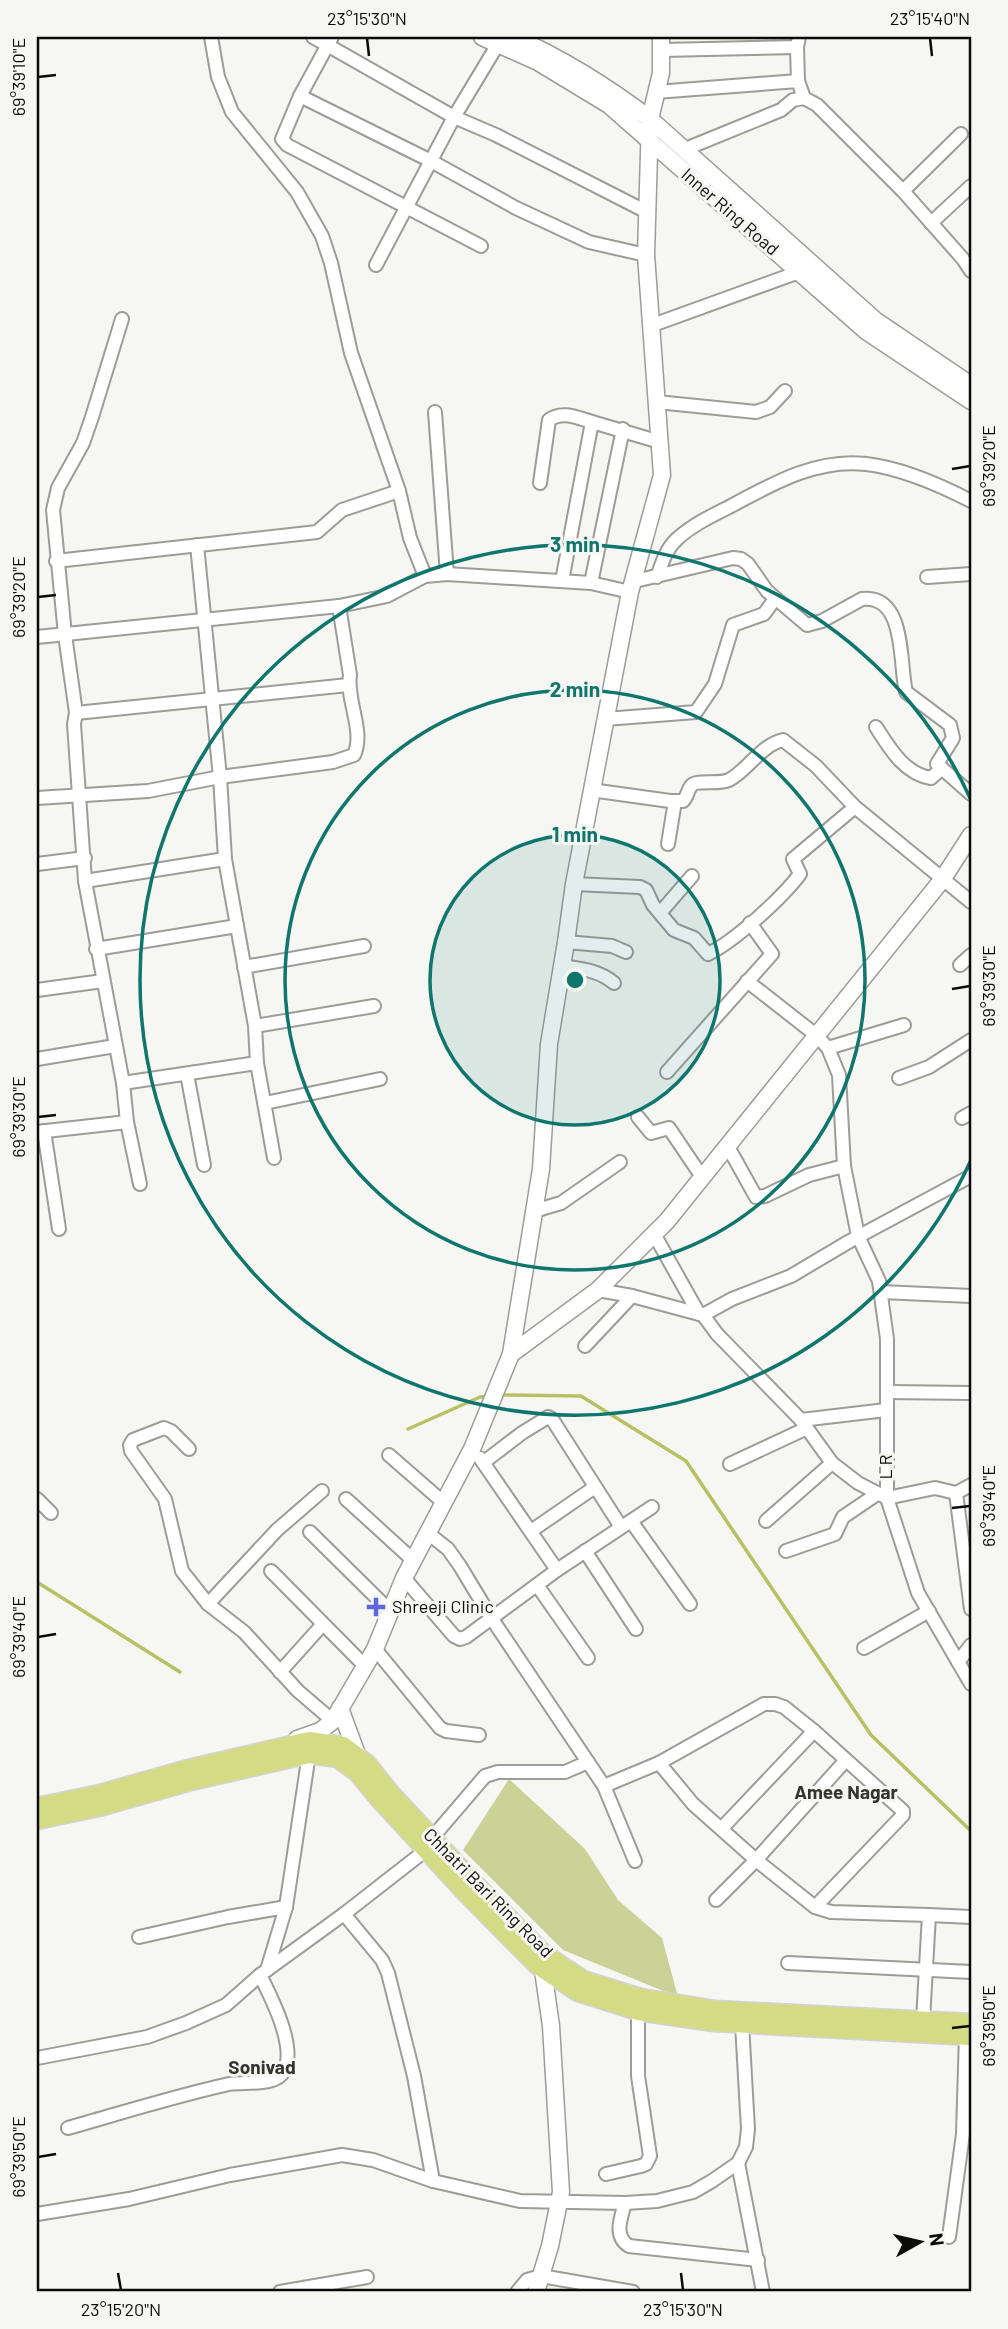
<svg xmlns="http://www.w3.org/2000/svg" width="1008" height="2329" viewBox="0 0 1008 2329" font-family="Barlow,sans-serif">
<rect width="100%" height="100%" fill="#f6f6f2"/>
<!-- green -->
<path fill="#cbd297" d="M509,1779L585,1849L618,1900L662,1938L678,1997L563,1950L463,1850Z"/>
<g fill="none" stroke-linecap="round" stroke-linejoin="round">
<!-- stream -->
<g stroke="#b7c164" stroke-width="3.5">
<path d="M501,1395L581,1396L686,1461L871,1735L971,1831"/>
<path d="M408,1429L480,1397L490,1396"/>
<path d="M37,1582L180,1672"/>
</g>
<defs>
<g id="street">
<path d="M211,37L218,77L232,112L297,192L322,236L331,263L351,353L399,491L410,538L425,576"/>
<path d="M313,37L454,117L496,135L647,212"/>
<path d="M332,37L300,96L282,139L287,145L481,246"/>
<path d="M797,47L798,81"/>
<path d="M662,50L797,47L799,37"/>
<path d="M656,92L798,81L804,98L817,105L903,191L963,259L971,271"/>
<path d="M300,96L431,161L516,208L589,242L646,255"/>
<path d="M683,150L781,110L793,100L804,98"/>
<path d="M903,191L961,134"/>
<path d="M931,223L971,186"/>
<path d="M376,265L454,117L498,44"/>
<path d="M650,326L799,272"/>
<path d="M657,402L756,412L770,407L785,391"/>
<path d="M435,412L447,574"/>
<path d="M540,483L549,420C563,410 578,418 592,422"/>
<path d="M56,561L317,532L342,510L399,491"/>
<path d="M657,577C662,563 666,549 677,539C692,525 713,515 731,506C772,484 817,458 866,464C901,468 940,485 971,501"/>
<path d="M927,577L971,574"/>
<path d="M562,581L592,422L660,442"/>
<path d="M635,581L733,558L741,559L748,564L767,591L807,625L822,621L862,599C907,594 899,666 906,692L950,725L953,738L937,764L971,794"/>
<path d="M591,583L623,429"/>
<path d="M37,637L339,606L387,596L425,576L447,574L591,583L630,592"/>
<path d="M76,713L348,685"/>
<path d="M605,719L696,712L715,684L733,625L764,614L775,599"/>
<path d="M876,727C889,747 904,774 931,778L941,769"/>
<path d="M591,790L670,801H683C688,796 687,791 691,786C696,779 719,785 729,780C748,770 761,745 783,740L816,766L855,807L971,902"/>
<path d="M37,798L148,791L220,777L333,762L354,755C365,731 346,701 350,675L339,606"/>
<path d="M668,844L675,801"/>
<path d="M37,864L85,858"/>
<path d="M85,881L225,859"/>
<path d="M574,884L640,887L646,890L653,905L674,930L694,938L708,954C735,941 782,898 800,874L793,859L855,807"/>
<path d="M660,913L692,876"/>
<path d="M566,942L612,946L626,952"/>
<path d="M96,949L237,926"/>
<path d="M960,965L971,955"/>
<path d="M561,966C581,969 599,970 614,983"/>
<path d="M244,967L364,946"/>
<path d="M747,981L816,1035L828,1048L839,1075L844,1166L858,1236L879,1281L887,1339V1498L918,1593L971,1684"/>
<path d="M37,990L103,981"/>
<path d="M255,1026L374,1006"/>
<path d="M828,1048L904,1025"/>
<path d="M37,1059L115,1046"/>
<path d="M257,1063L274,1158"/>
<path d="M667,1072L772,954L750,923"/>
<path d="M187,1074L204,1165"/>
<path d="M899,1078L929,1067L971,1040"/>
<path d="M123,1083L257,1063L255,1026L225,859L220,777L197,545"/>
<path d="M265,1103L380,1079"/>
<path d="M638,1117L651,1133L669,1128L702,1177"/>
<path d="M962,1118L971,1113"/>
<path d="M127,1122L140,1184"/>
<path d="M44,1131L59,1229"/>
<path d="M37,1132L127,1122L123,1083L85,881L74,724L76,713L65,635L53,510L58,488L83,443L92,417L122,319"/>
<path d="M727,1145L756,1197L765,1196L809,1175L844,1166"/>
<path d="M534,1211L561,1203L620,1162"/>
<path d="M654,1234L699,1314"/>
<path d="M598,1290L632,1296L703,1315L732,1299L791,1276L850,1241L971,1176"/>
<path d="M881,1292L971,1296"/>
<path d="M703,1315L717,1334L801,1420L832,1463L858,1483L887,1498L935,1488L956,1493L971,1485"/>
<path d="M585,1346L632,1296"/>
<path d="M887,1392L971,1393"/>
<path d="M801,1420L886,1410"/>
<path d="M189,1449L171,1431L164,1428L133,1440L130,1445L131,1451L165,1499L182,1571L208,1604L244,1632L298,1691L333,1721"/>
<path d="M389,1455L444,1503"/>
<path d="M480,1458L557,1570"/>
<path d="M484,1462L522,1433L548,1417L552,1419L621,1527"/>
<path d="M730,1464L807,1428"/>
<path d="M956,1493L971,1609"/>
<path d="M37,1499L51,1513"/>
<path d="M346,1499L414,1561"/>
<path d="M631,1521L690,1604"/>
<path d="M766,1521L832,1463"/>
<path d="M531,1531L595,1487"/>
<path d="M310,1532L390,1611"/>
<path d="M429,1534L448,1549L460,1566L492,1619L604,1786L635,1861"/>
<path d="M585,1551L636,1629"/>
<path d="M786,1551L835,1534L843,1517L877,1494"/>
<path d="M271,1571L365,1666"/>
<path d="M404,1578L454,1636L460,1639L466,1637L557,1570L652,1507"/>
<path d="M537,1585L588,1658"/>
<path d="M208,1604L277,1530L322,1491"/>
<path d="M864,1648L929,1611"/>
<path d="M375,1649L440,1728L446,1731L479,1735"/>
<path d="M958,1662L971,1645"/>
<path d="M280,1672L323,1624"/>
<path d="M659,1763L693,1804L756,1860L815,1907L831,1912L929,1915L923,2020"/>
<path d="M604,1786L659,1763L764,1704H775L784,1707L814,1731L903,1811V1815L815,1907"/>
<path d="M722,1828L814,1731"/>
<path d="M432,1838L485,1776L498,1772H565L588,1762"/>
<path d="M716,1900L756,1860L846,1760"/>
<path d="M344,1914L382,1960L388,1973L414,2076L433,2181"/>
<path d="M929,1915L971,1917"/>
<path d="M139,1937L228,1917L286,1907"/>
<path d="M788,1963L971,1972"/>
<path d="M267,1970L286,1907L309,1754"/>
<path d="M37,2058L147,2037L186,2023L226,2005L260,1975L344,1914L426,1850"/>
<path d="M68,2128C121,2113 175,2096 229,2084C244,2081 276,2087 284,2071C297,2047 271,1997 260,1975"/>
<path d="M738,2163L763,2292"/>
<path d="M606,2174L641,2166L646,2164L650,2156L638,2076V2011"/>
<path d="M625,2203C621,2218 613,2236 629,2246L758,2260"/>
<path d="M37,2214L129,2199L230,2175L342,2155L373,2160L433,2181L520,2201L625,2203L657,2201L693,2192L712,2181L738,2163L746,2147L748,2129L742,2024"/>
<path d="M949,2237L963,2134L966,2035"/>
<path d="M280,2292L367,2277"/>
<path d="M517,2292L527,2280L541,2276L633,2292"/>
</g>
<g id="secondary">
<path d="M482,37L538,62L609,105L866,331L971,401"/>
<path d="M514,37C563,59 608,87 650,119L875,320L971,385"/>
<path d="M511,1354L598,1290L667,1221L942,880L971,835"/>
<path d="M340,1708L358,1757"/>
<path d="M297,1739L320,1731L333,1721L375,1649L404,1578L472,1449L511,1354L541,1169L549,1044L566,942L574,884L630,592L662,475L646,255L650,119L661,73V37"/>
<path d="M536,2292L550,2246L561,2192L551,2026L543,1970L544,1960"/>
</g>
<g id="primary">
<path d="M37,1807L100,1794L188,1769L309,1741L343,1746L367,1764L391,1794L475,1884L544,1954L583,1980L641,1998L715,2010L971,2023"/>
<path d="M37,1820L103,1806L191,1781L309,1754L338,1758L358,1773L382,1802L466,1893L536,1964L578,1992L638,2011L714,2022L971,2036"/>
</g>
</defs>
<!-- street casing -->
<use href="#street" stroke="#9c9d98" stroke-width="16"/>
<!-- secondary casing -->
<use href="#secondary" stroke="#9c9d98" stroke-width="19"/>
<!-- primary casing -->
<use href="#primary" stroke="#d3d3d3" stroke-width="21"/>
<!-- street -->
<use href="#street" stroke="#fff" stroke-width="12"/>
<!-- secondary -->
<use href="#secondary" stroke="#fff" stroke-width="16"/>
<!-- primary -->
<use href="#primary" stroke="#d4db85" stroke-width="18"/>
</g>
<!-- ticks -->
<path fill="none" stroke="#0b0c0a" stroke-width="2.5" d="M367,38L369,56M930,38L932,56M38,77L56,75M952,469L970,466M38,597L56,595M952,989L970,986M38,1117L56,1115M952,1508L970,1506M38,1637L56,1634M952,2028L970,2026M38,2157L56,2154M118,2273L121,2290M681,2273L683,2290"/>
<!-- distance rings -->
<circle cx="575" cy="980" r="145" fill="#0f766e" fill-opacity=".12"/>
<g fill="none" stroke="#0f766e" stroke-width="3.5">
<circle cx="575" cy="980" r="145"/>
<circle cx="575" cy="980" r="290"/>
<path d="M971 1160A435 435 0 1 1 971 800"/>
</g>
<!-- markers -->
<path fill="#5f67df" stroke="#f6f6f2" stroke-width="2.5" d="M372.5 1596.5h7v7h7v7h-7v7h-7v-7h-7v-7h7z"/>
<g text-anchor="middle" stroke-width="6" stroke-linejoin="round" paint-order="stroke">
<!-- street labels -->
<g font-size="18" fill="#0b0c0a" stroke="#f6f6f2">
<text transform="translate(730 212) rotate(41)" y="6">Inner Ring Road</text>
<text transform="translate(886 1467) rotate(-90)" y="6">L R</text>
<text transform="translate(488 1893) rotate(45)" y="6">Chhatri Bari Ring Road</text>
</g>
<!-- poi labels -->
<g font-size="18" fill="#0b0c0a" stroke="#f6f6f2" text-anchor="start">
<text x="392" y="1613">Shreeji Clinic</text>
</g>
<!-- neighbourhood labels -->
<g font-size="19" font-weight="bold" fill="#333430" stroke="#f6f6f2">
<text x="846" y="1799">Amee Nagar</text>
<text x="262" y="2074">Sonivad</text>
</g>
</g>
<circle cx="575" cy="980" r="10" fill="#0f766e" stroke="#f6f6f2" stroke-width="3.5"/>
<g font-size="21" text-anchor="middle" font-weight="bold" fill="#0f766e" stroke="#f6f6f2" stroke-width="6" stroke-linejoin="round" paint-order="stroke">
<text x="575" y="552">3 min</text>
<text x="575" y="697">2 min</text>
<text x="575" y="842">1 min</text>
</g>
<!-- border -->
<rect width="1008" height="2329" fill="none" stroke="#f6f6f2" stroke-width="77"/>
<!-- north arrow -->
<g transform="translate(920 2242) rotate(82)" stroke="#f6f6f2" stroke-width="5" paint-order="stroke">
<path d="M0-5L12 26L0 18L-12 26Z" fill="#0b0c0a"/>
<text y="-10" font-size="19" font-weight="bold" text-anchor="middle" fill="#0b0c0a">N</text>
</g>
<rect x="38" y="38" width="932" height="2252" fill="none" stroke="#0b0c0a" stroke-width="2.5"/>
<g font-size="18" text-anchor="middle" fill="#0b0c0a">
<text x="367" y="25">23°15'30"N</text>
<text x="930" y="25">23°15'40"N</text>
<text transform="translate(19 77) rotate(-90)" y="6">69°39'10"E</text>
<text transform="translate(989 466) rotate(-90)" y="6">69°39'20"E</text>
<text transform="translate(19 597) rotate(-90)" y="6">69°39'20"E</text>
<text transform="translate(989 986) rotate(-90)" y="6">69°39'30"E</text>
<text transform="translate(19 1117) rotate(-90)" y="6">69°39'30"E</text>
<text transform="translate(989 1506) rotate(-90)" y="6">69°39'40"E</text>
<text transform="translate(19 1637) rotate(-90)" y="6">69°39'40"E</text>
<text transform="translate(989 2026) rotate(-90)" y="6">69°39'50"E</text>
<text transform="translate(19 2157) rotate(-90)" y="6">69°39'50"E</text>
<text x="121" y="2316">23°15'20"N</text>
<text x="683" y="2316">23°15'30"N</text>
</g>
</svg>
